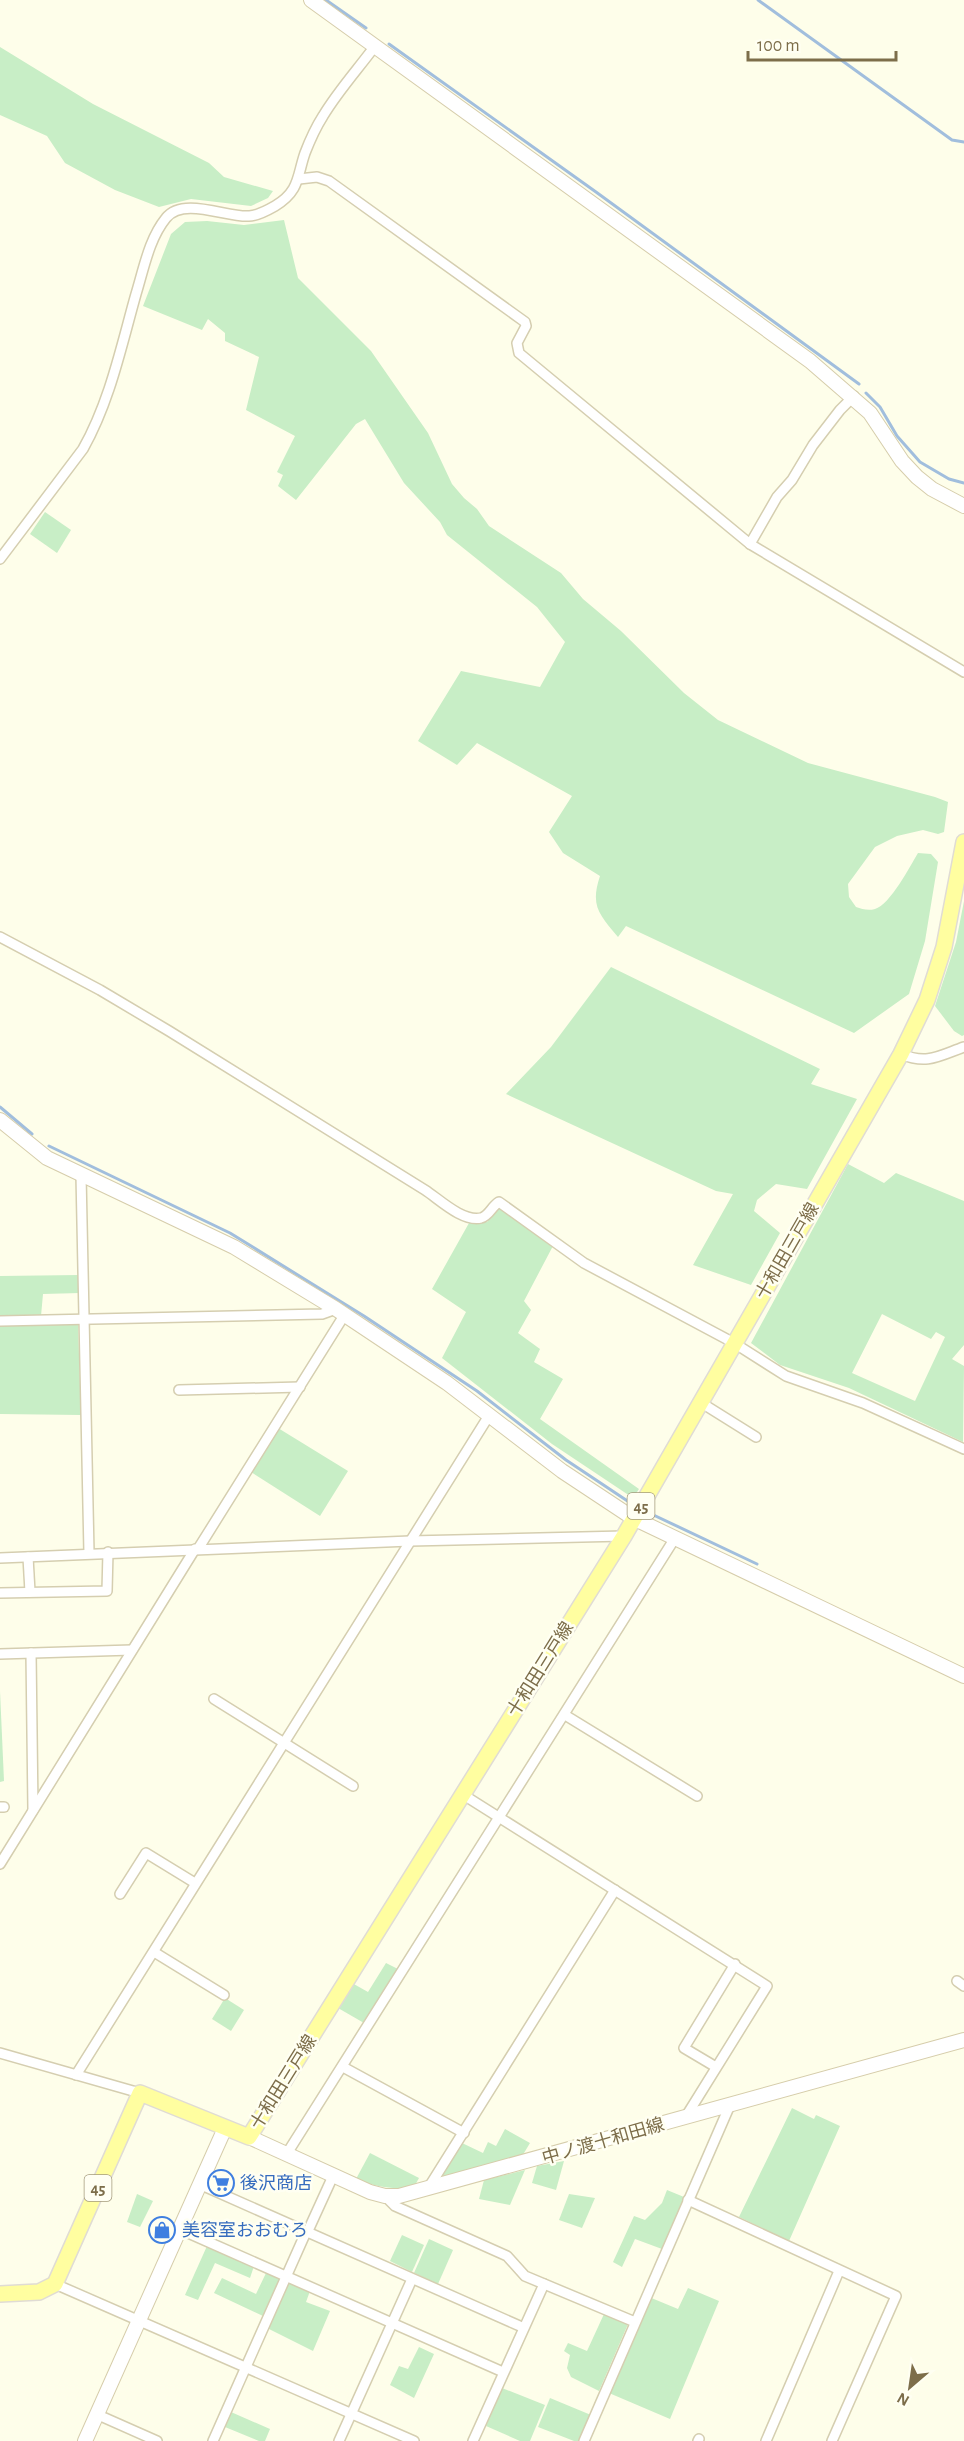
<svg xmlns="http://www.w3.org/2000/svg" width="964" height="2441" viewBox="0 0 964 2441" font-family="'Alegreya Sans','Noto Sans JP',sans-serif">
<rect width="100%" height="100%" fill="#fefeea"/>
<!-- green -->
<g fill="#c8eec6" fill-rule="evenodd">
<path d="M0,47L93,104L209,163L224,177L273,191L268,198L251,206L191,199L159,207L115,190L65,163L47,136L0,115Z"/>
<path d="M284,220L298,278L371,351L428,433L452,484L464,498L477,509L489,526L561,573L583,599L621,631L684,693L718,720L808,763L935,797L948,802L944,832L938,834L923,830L897,836L875,847L848,884L849,897L856,907C862,909 868,911 875,909C890,905 910,866 918,853L931,854L938,862L925,941L909,994L854,1033L626,926L618,937C599,914 590,906 600,876L563,853L549,832L572,796L477,743L457,765L418,741L461,671L540,687L565,642L537,607L447,535L440,522L404,483L365,419L356,424L296,500L278,486L283,475L277,472L295,436L246,410L259,357L225,341V333L208,319L202,330L143,306L171,234L185,222L207,221L244,225Z"/>
<path d="M45,512L71,530L57,553L30,534Z"/>
<path d="M964,901V1035L962,1036L954,1031L935,1006L956,942Z"/>
<path d="M611,967L820,1069L811,1084L857,1099L807,1189L776,1184L757,1200L754,1211L780,1233L751,1285L693,1265L733,1194L716,1191L506,1094L551,1047Z"/>
<path d="M848,1164L884,1183L896,1173L964,1201V1345L952,1359L964,1366L963,1442L849,1388L780,1365L751,1343ZM882,1314L931,1339L936,1332L945,1337L915,1401L852,1373Z"/>
<path d="M498,1207L554,1244L524,1301L531,1310L518,1333L540,1349L534,1362L563,1379L540,1419L639,1489L633,1498L552,1444L442,1358L466,1312L432,1289L469,1223L487,1222Z"/>
<path d="M79,1275L80,1293L43,1294L41,1316L0,1317V1276Z"/>
<path d="M78,1324L81,1415L0,1414V1325Z"/>
<path d="M278,1428L348,1471L320,1516L251,1472Z"/>
<path d="M0,1691L4,1781L0,1782Z"/>
<path d="M386,1963L398,1969L364,2023L338,2008L352,1983L368,1992Z"/>
<path d="M225,1998L244,2010L231,2031L212,2019Z"/>
<path d="M792,2108L814,2119L816,2115L840,2126L789,2241L739,2217Z"/>
<path d="M505,2129L530,2143L521,2158L440,2180L462,2143L483,2153L488,2142L496,2146Z"/>
<path d="M370,2153L419,2178L414,2187C393,2190 376,2187 356,2179Z"/>
<path d="M564,2161L556,2190L532,2183L537,2166Z"/>
<path d="M525,2170L510,2205L479,2199L484,2180Z"/>
<path d="M667,2190L684,2197L662,2249L635,2239L622,2267L613,2262L634,2216L645,2220L662,2203Z"/>
<path d="M137,2194L153,2201L140,2227L127,2222Z"/>
<path d="M569,2194L595,2198L582,2228L559,2220Z"/>
<path d="M402,2235L424,2245L412,2272L390,2261Z"/>
<path d="M429,2239L453,2250L438,2284L414,2273Z"/>
<path d="M207,2246L254,2266L250,2278L215,2263L198,2300L185,2295Z"/>
<path d="M266,2273L280,2279L263,2316L214,2293L222,2278L256,2294Z"/>
<path d="M287,2281L310,2291L306,2302L330,2311L313,2351L267,2328Z"/>
<path d="M688,2288L719,2301L670,2419L609,2393L649,2297L678,2309Z"/>
<path d="M604,2314L628,2324L599,2391L571,2377L567,2368L570,2355L564,2351L568,2343L587,2351Z"/>
<path d="M419,2347L434,2354L414,2398L390,2385L399,2366L408,2369Z"/>
<path d="M502,2388L545,2405L530,2441H520L486,2426Z"/>
<path d="M550,2398L591,2415L579,2441H574L538,2427Z"/>
<path d="M231,2412L270,2429L265,2441H259L225,2427Z"/>
</g>
<g fill="none" stroke-linecap="round" stroke-linejoin="round">
<!-- stream -->
<g stroke="#a1bedd" stroke-width="3">
<path d="M326,0L366,28"/>
<path d="M758,0L952,140L964,142"/>
<path d="M389,44L596,192L859,384"/>
<path d="M866,393L880,407L897,436L920,462L949,479L964,483"/>
<path d="M0,1107L32,1134"/>
<path d="M49,1146L230,1233L364,1316L477,1391L566,1460L632,1504"/>
<path d="M645,1511L757,1564"/>
</g>
<defs>
<g id="street">
<path d="M299,179L317,177L329,181L525,322L526,326L517,343L519,353L750,544L964,672"/>
<path d="M750,544L777,497L792,480L813,445L840,410L854,396"/>
<path d="M0,559L83,449C110,401 121,347 136,294C144,268 149,239 166,218C183,196 228,218 249,216C257,216 268,210 275,206C300,191 297,176 305,153C310,140 316,127 323,116C338,91 358,69 375,46"/>
<path d="M0,937L100,990L169,1031L425,1190C439,1199 462,1222 481,1218C489,1216 492,1206 499,1202L584,1263L734,1343L786,1376L863,1403L964,1449"/>
<path d="M901,1054C927,1065 939,1056 964,1047"/>
<path d="M81,1175L89,1553"/>
<path d="M0,1321L322,1314L336,1309"/>
<path d="M179,1390L300,1387"/>
<path d="M700,1402L756,1437"/>
<path d="M198,1549L345,1314"/>
<path d="M28,1557L30,1592"/>
<path d="M0,1558L410,1541L624,1536"/>
<path d="M0,1593L107,1591L108,1552"/>
<path d="M31,1653L33,1810"/>
<path d="M0,1654L132,1650"/>
<path d="M214,1699L353,1786"/>
<path d="M565,1715L697,1796"/>
<path d="M462,1794L767,1986L685,2118"/>
<path d="M0,1807H4"/>
<path d="M0,1864L195,1549"/>
<path d="M120,1894L146,1853L195,1883"/>
<path d="M154,1952L224,1995"/>
<path d="M957,1981L964,1986"/>
<path d="M0,2053L140,2093"/>
<path d="M343,2067L464,2133"/>
<path d="M716,2067L684,2048L735,1964"/>
<path d="M76,2075L490,1414"/>
<path d="M286,2155L675,1538"/>
<path d="M199,2184L522,2327"/>
<path d="M429,2187L615,1890"/>
<path d="M385,2196L395,2206L507,2256L525,2276L635,2322"/>
<path d="M688,2200L896,2296L832,2441"/>
<path d="M179,2229L503,2372"/>
<path d="M307,2233L333,2176"/>
<path d="M55,2284L414,2441"/>
<path d="M96,2414L157,2441"/>
<path d="M213,2441L306,2232"/>
<path d="M339,2441L412,2279"/>
<path d="M473,2441L544,2284"/>
<path d="M584,2441L730,2105"/>
<path d="M698,2441L699,2439"/>
<path d="M766,2441L839,2271"/>
</g>
<g id="secondary">
<path d="M311,0L810,361L870,413L902,461L917,477L932,489L964,506"/>
<path d="M0,1120L47,1158L234,1247L336,1309L447,1383L562,1471L633,1518L964,1676"/>
<path d="M249,2137L370,2192L385,2196H399L964,2040"/>
<path d="M85,2441L225,2128"/>
</g>
<path id="primary" d="M0,2294L39,2292L55,2284L140,2093L249,2137L624,1536L901,1054L927,1000L944,947L964,842"/>
</defs>
<!-- street casing -->
<use href="#street" stroke="#d5ceb0" stroke-width="12"/>
<!-- secondary casing -->
<use href="#secondary" stroke="#d6cdab" stroke-width="16"/>
<!-- primary casing -->
<use href="#primary" stroke="#e0dcd4" stroke-width="18"/>
<!-- street -->
<use href="#street" stroke="#fff" stroke-width="9"/>
<!-- secondary -->
<use href="#secondary" stroke="#fff" stroke-width="14"/>
<!-- primary -->
<use href="#primary" stroke="#fffea0" stroke-width="15"/>
</g>
<!-- icons -->
<defs>
<symbol id="supermarket-ring" viewBox="-11 -11 22 22"><circle r="9.5" fill="#fffff2" stroke="#3f7fe0" stroke-width="1.5"/><path d="M-6-5.5h2.5l.6 2H6L4.5 2H-2.5L-4.4-4H-6ZM-1.5 3.2a1.3 1.3 0 1 0 .1 0ZM3 3.2a1.3 1.3 0 1 0 .1 0Z" fill="#3f7fe0"/></symbol>
<symbol id="shop-ring" viewBox="-11 -11 22 22"><circle r="9.5" fill="#fffff2" stroke="#3f7fe0" stroke-width="1.5"/><path d="M-5-2.5h2.3a2.7 3.5 0 0 1 5.4 0H5L5.5 6h-11ZM-1.5-2.5h3a1.5 2.3 0 0 0-3 0Z" fill="#3f7fe0"/></symbol>
</defs>
<g fill-rule="evenodd">
<use href="#supermarket-ring" x="206" y="2168" width="30" height="30"/>
<use href="#shop-ring" x="147" y="2215" width="30" height="30"/>
</g>
<g text-anchor="middle" stroke-width="5" stroke-linejoin="round" paint-order="stroke">
<!-- shield labels -->
<g fill="#fffff2" stroke="#a49a7c" stroke-width="1.5">
<rect x="627.5" y="1493" width="27" height="26" rx="4.5"/>
<rect x="84.5" y="2175" width="27" height="26" rx="4.5"/>
</g>
<g font-size="16" font-weight="bold" fill="#7d6e4a">
<text x="641" y="1512">45</text>
<text x="98" y="2194">45</text>
</g>
<!-- street labels -->
<g font-size="18" fill="#7d6e4a" stroke="#fffff2">
<text transform="translate(787 1251) rotate(-60)" y="6">十和田三戸線</text>
<text transform="translate(540 1669) rotate(-58)" y="6">十和田三戸線</text>
<text transform="translate(283 2082) rotate(-58)" y="6">十和田三戸線</text>
<text transform="translate(603 2141) rotate(-16)" y="6">中ノ渡十和田線</text>
</g>
<!-- shop labels -->
<g font-size="18" fill="#366cbe" stroke="#fffff2" text-anchor="start">
<text x="240" y="2189">後沢商店</text>
<text x="182" y="2236">美容室おおむろ</text>
</g>
</g>
<!-- north arrow -->
<g transform="translate(910 2387) rotate(209)" stroke="#fffff2" stroke-width="4.5" paint-order="stroke">
<path d="M0-4.5L10 22L0 15L-10 22Z" fill="#7d6e4a"/>
<text y="-9" font-size="16" font-weight="bold" text-anchor="middle" fill="#7d6e4a">N</text>
</g>
<!-- scale -->
<path d="M748 51v9h148v-9" fill="none" stroke="#7d6e4a" stroke-width="3"/>
<text x="757" y="51" font-size="18" fill="#7d6e4a" stroke="#fffff2" stroke-width="4.5" paint-order="stroke">100 m</text>
</svg>
